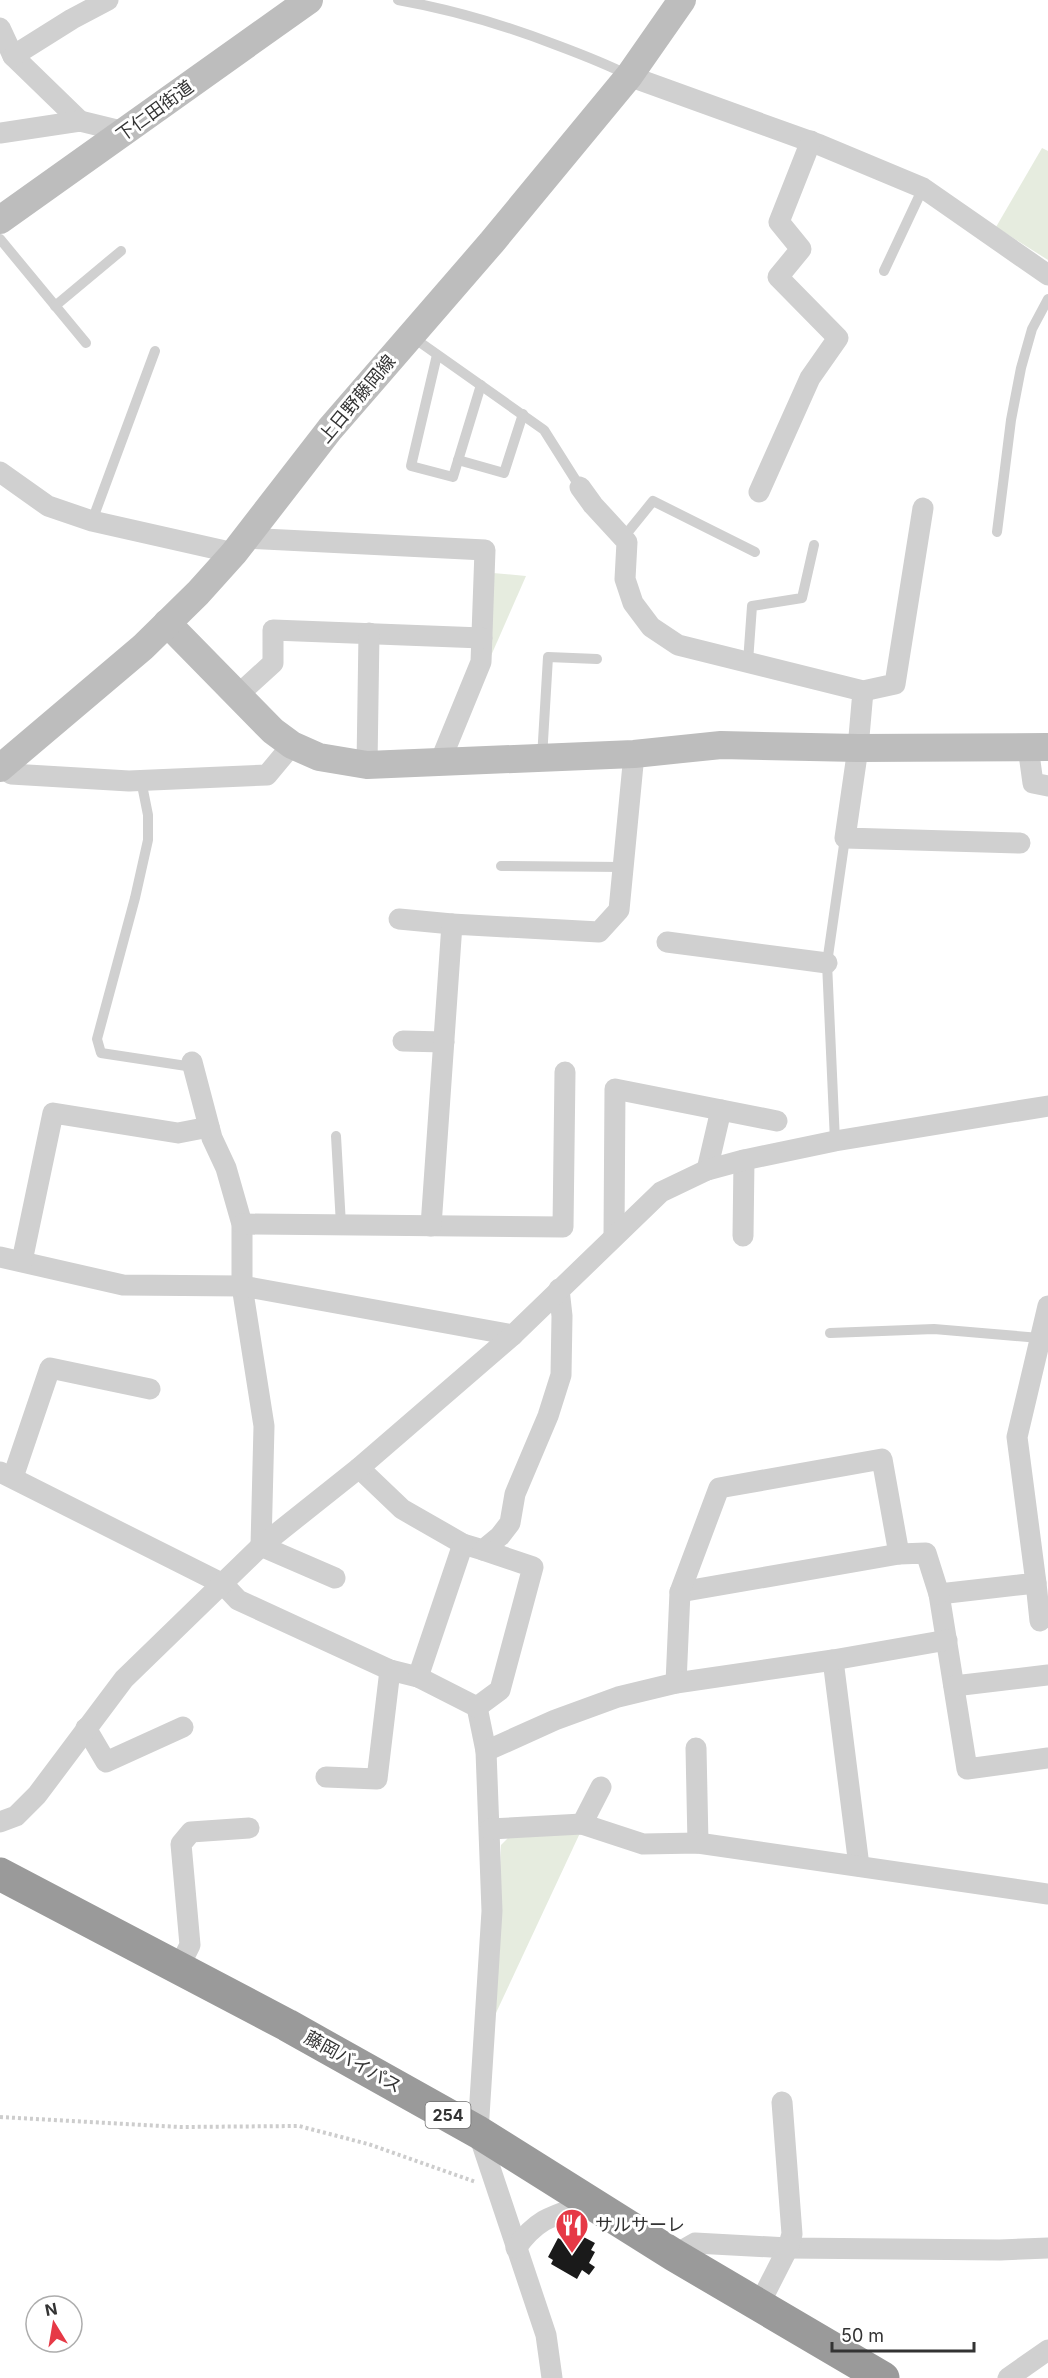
<svg xmlns="http://www.w3.org/2000/svg" width="1048" height="2378" viewBox="0 0 1048 2378" font-family="Inter,'Noto Sans JP',sans-serif">
<rect width="100%" height="100%" fill="#fff"/>
<!-- green -->
<g fill="#e6ecdf">
<path d="M1042,148L1048,151V260L996,227Z"/>
<path d="M493,573L526,576L490,658Z"/>
<path d="M580,1833L495,2015L501,1845L510,1836Z"/>
</g>
<!-- building -->
<path fill="#1a1a1a" d="M574,2232L595,2243L591,2250L595,2252L589,2263L595,2267L589,2275L582,2270L577,2279L551,2264L553,2260L548,2257L558,2238L566,2242L568,2239L570,2240Z"/>
<g fill="none" stroke-linecap="round" stroke-linejoin="round">
<!-- path -->
<path stroke="#cdcdcd" stroke-width="4" stroke-dasharray="3 3" stroke-linecap="butt" d="M0,2117L180,2127L299,2126L368,2144L476,2182"/>
<!-- lane -->
<g stroke="#d0d0d0" stroke-width="10">
<path d="M398,0C455,10 505,25 559,46C583,55 606,64 628,75"/>
<path d="M0,239L86,343"/>
<path d="M884,271L923,188"/>
<path d="M55,306L121,251"/>
<path d="M411,336L544,430L580,487"/>
<path d="M437,355L411,466L453,477L481,385"/>
<path d="M458,460L504,473L523,414"/>
<path d="M92,521L155,351"/>
<path d="M997,532L1011,420L1021,368L1032,329L1048,299"/>
<path d="M623,538L653,501L755,552"/>
<path d="M748,662L752,606L802,598L814,545"/>
<path d="M542,758L548,657L597,659"/>
<path d="M141,780L148,815V840L135,898L97,1039L101,1053L193,1067"/>
<path d="M501,866L623,867"/>
<path d="M336,1136L341,1225"/>
<path d="M835,1141L827,963L845,838"/>
<path d="M830,1333L934,1329L1040,1338"/>
</g>
<!-- street -->
<g stroke="#d0d0d0" stroke-width="21">
<path d="M0,28L13,56L80,121"/>
<path d="M13,56L72,19L108,0"/>
<path d="M629,76L820,145L923,188L1048,275"/>
<path d="M0,133L80,121L125,132"/>
<path d="M0,472L48,506L92,521L234,553"/>
<path d="M580,487L593,505L627,542L625,579L633,603L651,627L678,645L863,691L858,748L845,838L1020,843"/>
<path d="M759,492L810,378L838,338L778,277L801,249L779,222L811,141"/>
<path d="M245,538L485,550L481,662L440,762"/>
<path d="M863,691L895,684L923,508"/>
<path d="M238,695L273,663V630L482,638"/>
<path d="M1028,747L1033,783L1048,786"/>
<path d="M367,765L369,633"/>
<path d="M2,766L11,774L129,781L267,775L292,745"/>
<path d="M399,919L452,924"/>
<path d="M667,942L827,963"/>
<path d="M403,1041L444,1042"/>
<path d="M192,1062L212,1138L226,1168L242,1224V1286L264,1426L261,1546L335,1578"/>
<path d="M707,1170L721,1110"/>
<path d="M242,1224L563,1227L565,1072"/>
<path d="M431,1226L452,924L599,932L619,910L634,754"/>
<path d="M614,1236L615,1089L777,1121"/>
<path d="M743,1236L744,1160"/>
<path d="M0,1257L123,1285L242,1286L513,1335"/>
<path d="M22,1261L53,1113L178,1133L209,1127"/>
<path d="M1048,1306L1017,1437L1036,1583L939,1594L967,1769L1048,1758"/>
<path d="M359,1468L402,1509L463,1544L483,1550L500,1536L510,1523L515,1494L548,1416L561,1375L562,1316L559,1289"/>
<path d="M0,1472L223,1584L238,1600L390,1670L418,1677L477,1707L486,1751L492,1911L478,2132L546,2335L552,2378"/>
<path d="M13,1477L50,1368L150,1389"/>
<path d="M1036,1583L1040,1621"/>
<path d="M680,1592L899,1554"/>
<path d="M833,1660L859,1866"/>
<path d="M418,1677L463,1544"/>
<path d="M676,1683L680,1592L719,1488L882,1459L899,1554L926,1553L939,1594"/>
<path d="M954,1686L1048,1675"/>
<path d="M477,1707L500,1690L533,1567L483,1550"/>
<path d="M86,1728L106,1762L183,1727"/>
<path d="M696,1748L698,1843"/>
<path d="M486,1751L555,1720L618,1697L676,1683L833,1660L947,1640"/>
<path d="M326,1777L377,1779L390,1670"/>
<path d="M0,1822L16,1816L37,1795L124,1679L261,1546L359,1468L513,1335L661,1192L707,1170L744,1160L835,1141L1048,1106"/>
<path d="M582,1824L601,1787"/>
<path d="M490,1829L582,1824L643,1844L698,1843L1048,1894"/>
<path d="M179,1967L190,1945L181,1844L191,1832L249,1828"/>
<path d="M516,2248C539,2216 556,2215 591,2203"/>
<path d="M674,2255L695,2243L788,2248L1000,2250L1048,2248"/>
<path d="M759,2305L788,2248L792,2234L782,2102"/>
<path d="M1008,2378L1048,2350"/>
</g>
<!-- secondary -->
<g stroke="#bdbdbd" stroke-width="28">
<path d="M0,220L309,0"/>
<path d="M167,623L273,731L292,745L319,757L367,765L634,754L721,745L858,748L1048,747"/>
<path d="M0,768L143,647L198,593L234,553L330,429L492,242L629,76L682,0"/>
</g>
<!-- highway -->
<path stroke="#9a9a9a" stroke-width="33" d="M0,1874L287,2025L478,2132L674,2255L883,2378"/>
</g>
<!-- icons -->
<defs>
<symbol id="restaurant-pin" viewBox="-11 -11 22 30"><path d="M0 17L-7.5 6A9.5 9.5 0 1 1 7.5 6Z" fill="#e63946" stroke="#fff"/><path d="M-5-6h1v4h1v-4h1v4h1v-4h1v5L-1.5 .5V6h-2V.5L-5-1ZM5-6V6H3V1.5H1.5Q1.5-4 5-6Z" fill="#fff"/></symbol>
</defs>
<g fill-rule="evenodd">
<use href="#restaurant-pin" x="553" y="2206" width="38" height="52"/>
</g>
<g text-anchor="middle" stroke-width="6" stroke-linejoin="round" paint-order="stroke">
<!-- shield labels -->
<rect fill="#fff" stroke="#707070" stroke-width="1.5" x="425.5" y="2102" width="45" height="26" rx="4.5"/>
<g font-size="16" font-weight="bold" fill="#333">
<text x="448" y="2121">254</text>
</g>
<!-- street labels -->
<g font-size="18" fill="#333" stroke="#fff">
<text transform="translate(155 111) rotate(-36)" y="6">下仁田街道</text>
<text transform="translate(357 399) rotate(-50)" y="6">上日野藤岡線</text>
<text transform="translate(353 2062) rotate(29)" y="6">藤岡バイパス</text>
</g>
<!-- poi labels -->
<g font-size="18" fill="#333" stroke="#fff" text-anchor="start">
<text x="595" y="2231">サルサーレ</text>
</g>
</g>
<!-- north arrow -->
<g transform="translate(54 2324) rotate(349)"><circle r="28" fill="#ffffff" stroke="#adadad" stroke-width="1.5"/>
<path d="M0-4.5L10 22L0 15L-10 22Z" fill="#e63946"/>
<text y="-9" font-size="16" font-weight="bold" text-anchor="middle" fill="#333333">N</text>
</g>
<!-- scale -->
<path d="M832 2342v9h142v-9" fill="none" stroke="#333333" stroke-width="3"/>
<text x="841" y="2342" font-size="18" fill="#333333" stroke="#ffffff" stroke-width="4.5" paint-order="stroke">50 m</text>
</svg>
